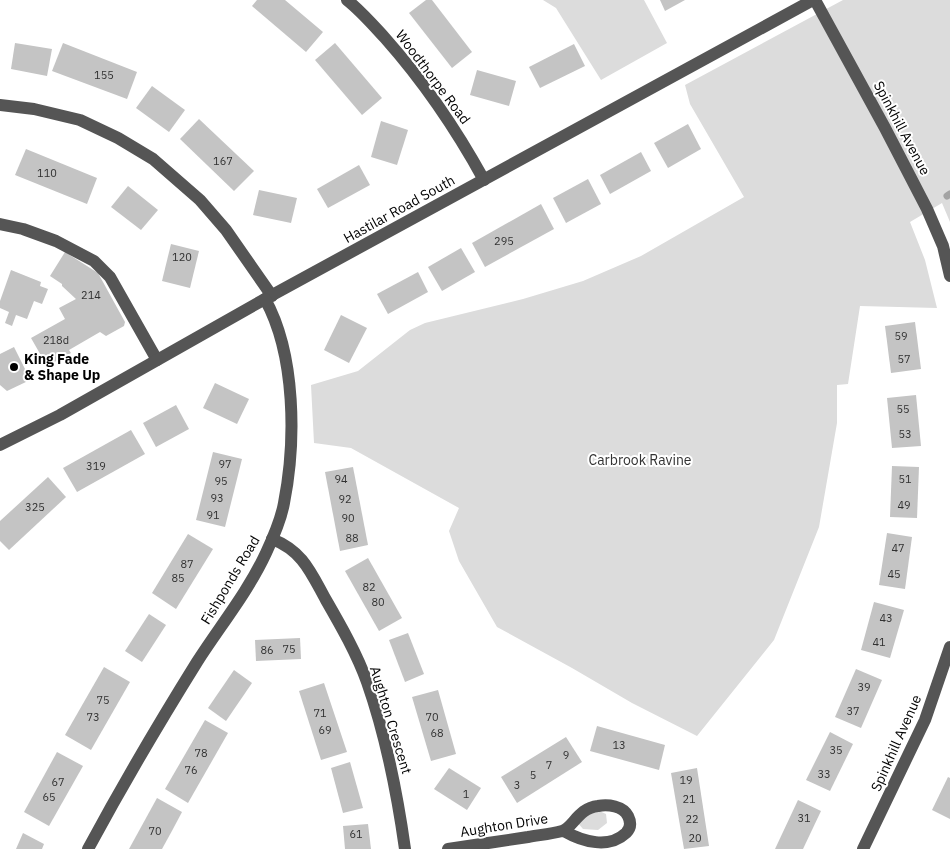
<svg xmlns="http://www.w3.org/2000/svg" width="950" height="849" viewBox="0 0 950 849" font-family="'IBM Plex Sans',sans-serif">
<rect width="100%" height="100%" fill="#fff"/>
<!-- green -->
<g fill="#dcdcdc">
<path d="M543,0H644L667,43L601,80L556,8Z"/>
<path d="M843,0H950V222L942,203L910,222L925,260L937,308L860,306L848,384L837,385V423L819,527L774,640L697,736L632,703L572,668L497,627L459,561L449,531L459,508L351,448L314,443L311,385L358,371L410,330L425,323L523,299L583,281L641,256L744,197L690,104L685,85Z"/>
<path d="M595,809L606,814L607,823L598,830L583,829L577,822Z"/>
</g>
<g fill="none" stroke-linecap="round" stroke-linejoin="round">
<!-- stream -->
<path stroke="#a3a3a3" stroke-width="7" d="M947,196L950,194"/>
</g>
<!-- building -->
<g fill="#c4c4c4">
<path d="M257,0H285L323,32L306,52L252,6Z"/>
<path d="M426,0H432L472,52L452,68L409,13Z"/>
<path d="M660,0H685L665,11Z"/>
<path d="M15,43L52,49L47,76L11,69Z"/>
<path d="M63,43L137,72L127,99L52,71Z"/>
<path d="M335,43L382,98L362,115L315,60Z"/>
<path d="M574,44L585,66L540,88L529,67Z"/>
<path d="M477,70L516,81L509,106L470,95Z"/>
<path d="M152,86L185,110L169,132L136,108Z"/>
<path d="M199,119L254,171L234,191L180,139Z"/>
<path d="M381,121L408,130L397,165L371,157Z"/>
<path d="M688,124L701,149L668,168L654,143Z"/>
<path d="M26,149L97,178L87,204L15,175Z"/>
<path d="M641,152L651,171L610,194L600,175Z"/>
<path d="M359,165L370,185L328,208L317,189Z"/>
<path d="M588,179L601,204L566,223L553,198Z"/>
<path d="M128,186L158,210L141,230L111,207Z"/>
<path d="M259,190L297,198L291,223L253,215Z"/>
<path d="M541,204L554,229L485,267L472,243Z"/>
<path d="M171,244L199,251L190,288L162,281Z"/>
<path d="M461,248L475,272L442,291L428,267Z"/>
<path d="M65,252L98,273L125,322L124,326L106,336L100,332L69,350L71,353L47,366L31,338L65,319L59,308L76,299L62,286V284L50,276Z"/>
<path d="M11,270L41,282L40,286L48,289L42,304L34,301L27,319L16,315L12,326L5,323L9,312L0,308V301Z"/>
<path d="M418,272L428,292L388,314L377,294Z"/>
<path d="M341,315L367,328L349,363L324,350Z"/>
<path d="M915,322L921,369L891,373L885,326Z"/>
<path d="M14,347L29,377L28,381L7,391L0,385V354Z"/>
<path d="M215,383L249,399L237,424L203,408Z"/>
<path d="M916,395L921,446L892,448L887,398Z"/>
<path d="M176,405L189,429L156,447L143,423Z"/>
<path d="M131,430L145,454L77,492L63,468Z"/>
<path d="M213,452L242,459L225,527L196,520Z"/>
<path d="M892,466L919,467L917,518L890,517Z"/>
<path d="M353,467L368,545L340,551L325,472Z"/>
<path d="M48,477L66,497L9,550L0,541V521Z"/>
<path d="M887,533L912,537L905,589L879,585Z"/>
<path d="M188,534L213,549L176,609L152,593Z"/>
<path d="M368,558L402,618L379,631L345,571Z"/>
<path d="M874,602L904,610L890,658L861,650Z"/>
<path d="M149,614L166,625L142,662L125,651Z"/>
<path d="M408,633L424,674L405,682L389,640Z"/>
<path d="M300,638L301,659L256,661L255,640Z"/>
<path d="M104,667L130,682L91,750L65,735Z"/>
<path d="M856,669L882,680L861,728L835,717Z"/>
<path d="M234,670L252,683L226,721L208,708Z"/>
<path d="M324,683L347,752L321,760L299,691Z"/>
<path d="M438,690L456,754L431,761L412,697Z"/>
<path d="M205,720L228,733L188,803L165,789Z"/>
<path d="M597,726L665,745L659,770L590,751Z"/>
<path d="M830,732L853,744L830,791L806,780Z"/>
<path d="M566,737L582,762L517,803L501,777Z"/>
<path d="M57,752L83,766L49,826L24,812Z"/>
<path d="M350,762L363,808L343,813L331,768Z"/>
<path d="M449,768L481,788L467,810L434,789Z"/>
<path d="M697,768L709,846L684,849L671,773Z"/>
<path d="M948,777L950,778V819L932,810Z"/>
<path d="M157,798L182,812L173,829L162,849H129Z"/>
<path d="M798,800L821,811L803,849H775Z"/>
<path d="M368,824L371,849H345L343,826Z"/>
<path d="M23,833L44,844L42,849H16Z"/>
</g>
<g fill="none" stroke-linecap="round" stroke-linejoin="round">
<!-- minor -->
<g stroke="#555" stroke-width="12">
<path d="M347,0C361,11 373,25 385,38C424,82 456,129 484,180"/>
<path d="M815,0L885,128L927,209L943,246L950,276"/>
<path d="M0,105L34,109L80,120L118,138L153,159L200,200L226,230L272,296"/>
<path d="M0,224L23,229L56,241L94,261L110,277L157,360"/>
<path d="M0,445L60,415L265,299L813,0"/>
<path d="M272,539C303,551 311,573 326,600C341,626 357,654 367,682C386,736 397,792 405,849"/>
<path d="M88,849C122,786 159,723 197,662C220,626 248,592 266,553C273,538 281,520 284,503C296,442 296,355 265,299"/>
<path d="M448,849C475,845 501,841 528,837C539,835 551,834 562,831C573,828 578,808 598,806C608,804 623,806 628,816C631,822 631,828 626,833C609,849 583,842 564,831"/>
<path d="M863,849L925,720L950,647"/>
</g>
</g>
<!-- markers -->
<circle fill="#000" stroke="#fff" stroke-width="2" cx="14" cy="367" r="5"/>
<g text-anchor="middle" stroke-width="4" stroke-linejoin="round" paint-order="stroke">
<!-- number labels -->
<g font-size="11" fill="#313131">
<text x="104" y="79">155</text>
<text x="223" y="165">167</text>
<text x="47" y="177">110</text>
<text x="504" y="245">295</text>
<text x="182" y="261">120</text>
<text x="91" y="299">214</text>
<text x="901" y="340">59</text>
<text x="56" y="344">218d</text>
<text x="904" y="363">57</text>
<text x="903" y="413">55</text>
<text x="905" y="438">53</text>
<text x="225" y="468">97</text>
<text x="96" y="470">319</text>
<text x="341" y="483">94</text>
<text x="905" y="483">51</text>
<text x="221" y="485">95</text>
<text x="217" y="502">93</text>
<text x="345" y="503">92</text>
<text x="904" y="509">49</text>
<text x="35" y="511">325</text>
<text x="213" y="519">91</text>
<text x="348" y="522">90</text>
<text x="352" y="542">88</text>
<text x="898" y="552">47</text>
<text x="187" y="568">87</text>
<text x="894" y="578">45</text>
<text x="178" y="582">85</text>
<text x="369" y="591">82</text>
<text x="378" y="606">80</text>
<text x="886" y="622">43</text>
<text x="879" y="646">41</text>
<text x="289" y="653">75</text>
<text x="267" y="654">86</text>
<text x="864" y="691">39</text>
<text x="103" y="704">75</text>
<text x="853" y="715">37</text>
<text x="320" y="717">71</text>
<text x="93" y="721">73</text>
<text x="432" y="721">70</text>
<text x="325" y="734">69</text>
<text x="437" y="737">68</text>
<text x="619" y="749">13</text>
<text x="836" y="754">35</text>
<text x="201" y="757">78</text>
<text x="566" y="759">9</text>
<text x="549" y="769">7</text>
<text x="191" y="774">76</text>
<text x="824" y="778">33</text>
<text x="533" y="779">5</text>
<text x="686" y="784">19</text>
<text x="58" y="786">67</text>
<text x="517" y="789">3</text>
<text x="466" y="798">1</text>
<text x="49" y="801">65</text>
<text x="689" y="803">21</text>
<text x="804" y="822">31</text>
<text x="692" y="823">22</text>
<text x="155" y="835">70</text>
<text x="356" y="838">61</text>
<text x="695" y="842">20</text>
</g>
<!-- street labels -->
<g font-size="14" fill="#000" stroke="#fff">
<text transform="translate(433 77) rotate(53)" y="5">Woodthorpe Road</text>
<text transform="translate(902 128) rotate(62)" y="5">Spinkhill Avenue</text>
<text transform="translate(399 209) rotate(-29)" y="5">Hastilar Road South</text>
<text transform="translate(230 580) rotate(-59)" y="5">Fishponds Road</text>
<text transform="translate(391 720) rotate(73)" y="5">Aughton Crescent</text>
<text transform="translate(896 743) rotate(-66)" y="5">Spinkhill Avenue</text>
<text transform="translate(504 825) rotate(-9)" y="5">Aughton Drive</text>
</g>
<!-- poi labels -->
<g font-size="14" font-weight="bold" fill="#000" stroke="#fff" text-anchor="start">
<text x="24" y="364">King Fade<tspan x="24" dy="16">&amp; Shape Up</tspan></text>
</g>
<!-- park labels -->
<g font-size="14" fill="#333" stroke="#fff">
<text x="640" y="465">Carbrook Ravine</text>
</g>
</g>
</svg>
